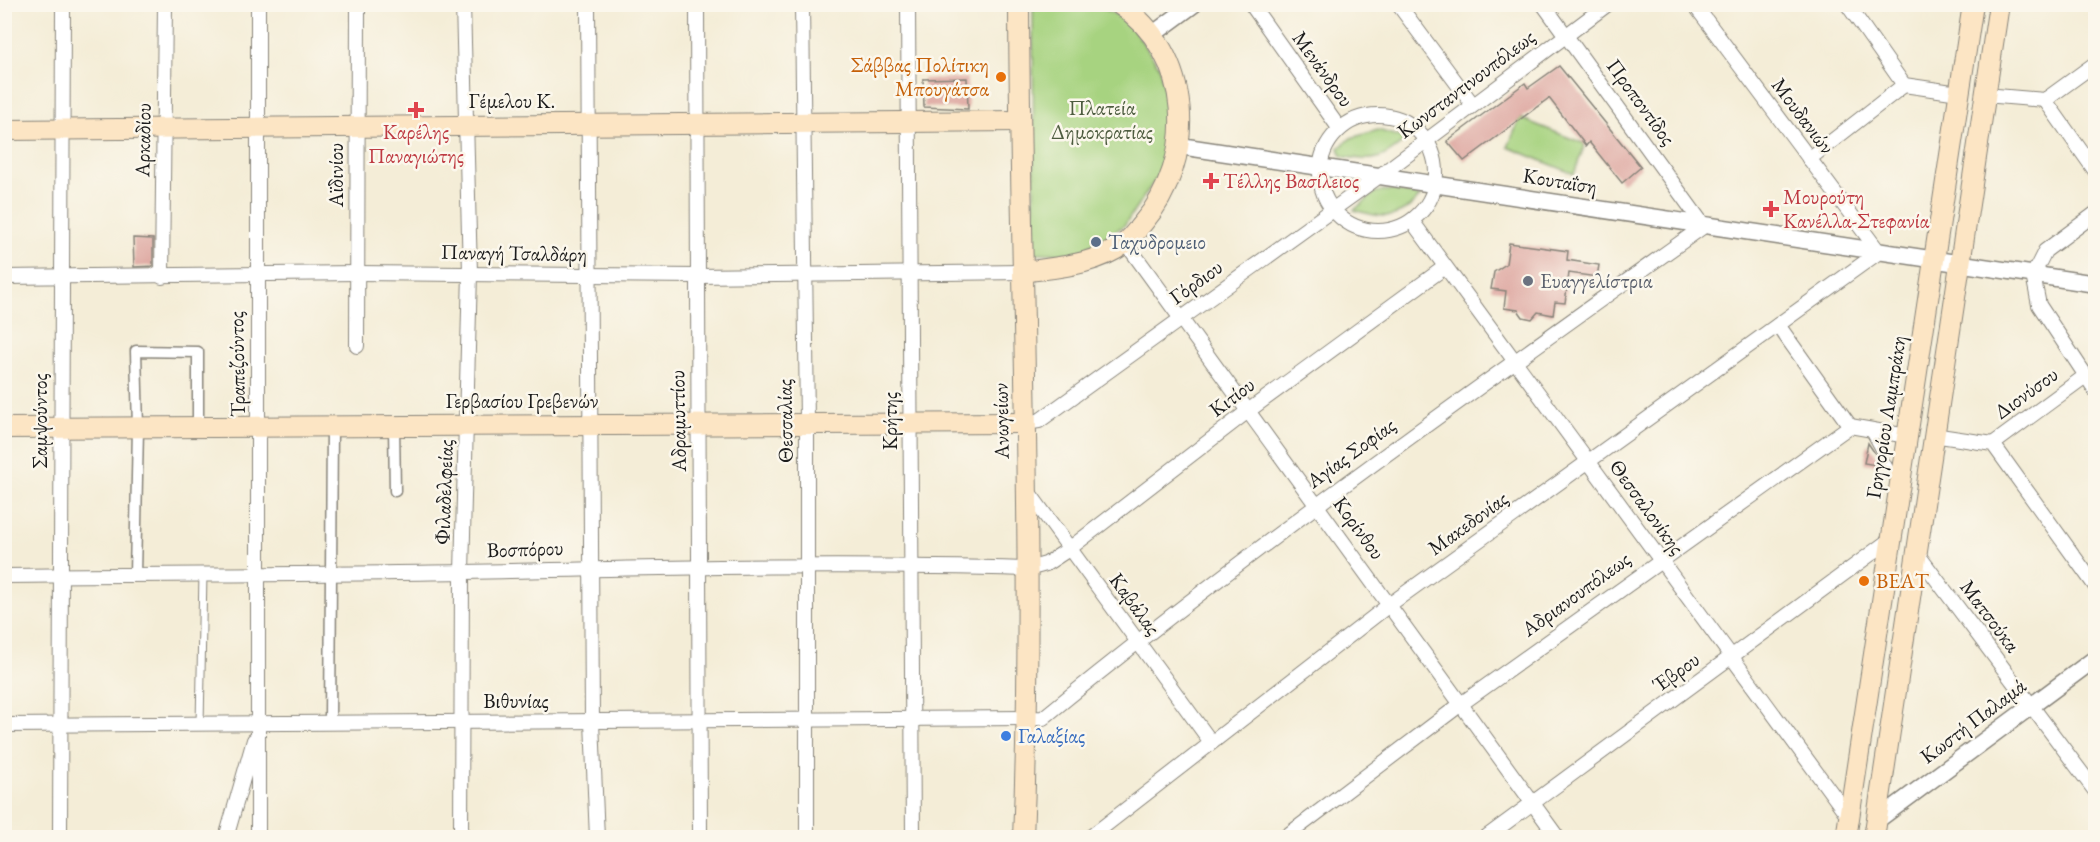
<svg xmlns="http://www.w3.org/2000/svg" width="2100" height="842" viewBox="0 0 2100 842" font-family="'EB Garamond',serif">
<rect width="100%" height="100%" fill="#fbf7ec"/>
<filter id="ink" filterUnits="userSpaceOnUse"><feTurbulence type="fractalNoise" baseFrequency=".0167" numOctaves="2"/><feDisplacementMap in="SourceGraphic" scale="12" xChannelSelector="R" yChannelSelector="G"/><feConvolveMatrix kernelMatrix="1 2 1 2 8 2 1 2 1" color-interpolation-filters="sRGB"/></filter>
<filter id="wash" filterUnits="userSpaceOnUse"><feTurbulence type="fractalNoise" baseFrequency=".008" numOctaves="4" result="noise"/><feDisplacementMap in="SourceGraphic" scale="24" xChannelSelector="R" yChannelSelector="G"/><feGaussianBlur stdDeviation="1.35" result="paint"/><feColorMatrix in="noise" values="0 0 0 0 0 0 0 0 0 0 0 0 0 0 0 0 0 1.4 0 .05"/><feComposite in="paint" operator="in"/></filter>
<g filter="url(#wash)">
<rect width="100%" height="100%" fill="#f4edd7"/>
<!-- green -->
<g fill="#a7d380" stroke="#62784e" stroke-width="1.5">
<path d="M1033,5H1097L1127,20L1159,66L1172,124L1158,176L1124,226L1077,254L1034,253Z"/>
<path d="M1520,118L1585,144L1574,174L1508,147Z"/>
<path d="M1378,130L1407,139C1381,160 1376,163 1342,156L1339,148L1351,138Z"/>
<path d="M1391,190L1420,196C1398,222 1384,218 1354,210L1376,192Z"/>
</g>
<g id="blocks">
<!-- building -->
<g fill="#dda49e">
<path d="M1559,66L1641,167L1622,183L1589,142L1586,146L1549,98L1464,161L1447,141L1525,83L1528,88Z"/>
<path d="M967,78L968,109L924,107L923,79Z"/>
<path d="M133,238L153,239V266L134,267Z"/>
<path d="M1509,243L1568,251L1567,260L1599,265L1597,277L1569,273L1565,303L1555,302L1553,315L1538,312L1532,319L1523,317L1518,310L1504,308L1506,291L1491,289L1494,272L1506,264Z"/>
<path d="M1868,443L1878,458L1876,465L1864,463Z"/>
</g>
</g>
</g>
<g filter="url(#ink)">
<use href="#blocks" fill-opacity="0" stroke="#88847a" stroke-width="1.5"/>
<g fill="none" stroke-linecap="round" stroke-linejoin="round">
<defs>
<g id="service">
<path d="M1869,431L1896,479"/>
<path d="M200,724L203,574"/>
</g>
<g id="pedestrian">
<path d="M394,426L395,491"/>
<path d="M135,575L138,428L136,351L198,352V427"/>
<path d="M330,723L332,427"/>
</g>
<g id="minor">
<path d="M588,4L592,722L597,838"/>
<path d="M697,4L700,838"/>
<path d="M802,4L807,424V838"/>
<path d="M908,4L913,838"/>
<path d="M1251,4L1339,128"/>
<path d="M1398,4L1473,105"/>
<path d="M1847,4L1904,85L1959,93"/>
<path d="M1985,95L2045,100L2096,63"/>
<path d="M2045,100L2096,172"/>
<circle cx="1378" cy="173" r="58"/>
<path d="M1809,159L1904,85"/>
<path d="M2096,213L2045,251L2033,275L2039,305L2096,391"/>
<path d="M1412,221L1849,817"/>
<path d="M1126,243L1558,838"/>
<path d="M4,277L357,273L698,276L1024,272"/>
<path d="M162,277L165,4"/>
<path d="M1778,325L1850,426"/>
<path d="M357,346L358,4"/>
<path d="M1025,423L1039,421L1378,177L1608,4"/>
<path d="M1933,435L1993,444L2096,587"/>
<path d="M1993,444L2084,377"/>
<path d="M1027,490L1211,742"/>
<path d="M1916,552L2096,792"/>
<path d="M4,576C157,574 310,575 462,572C651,568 839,563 1028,569L1046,564L1069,549L1248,411L1445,267"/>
<path d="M4,725L1043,718C1256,544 1480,386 1704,226L1543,4"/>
<path d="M60,838L63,4"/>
<path d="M226,838L254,740"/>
<path d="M258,838V4"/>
<path d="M461,838L462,572L470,273L463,4"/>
<path d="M1089,838L1389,605L1879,252L1694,4"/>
<path d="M1284,838L1461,704L1850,426L1907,436"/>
<path d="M1485,838L1891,539"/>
</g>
<g id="tertiary">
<path d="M1152,35L1194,4"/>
<path d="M1180,146L2096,284"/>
<path d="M1876,821L2096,658"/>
</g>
<g id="secondary">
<path d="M1019,4C1020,282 1035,560 1023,838"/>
<path d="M4,130L1019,121"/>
<path d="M1024,272C1058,267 1095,265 1124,244C1131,239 1136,231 1142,224C1198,160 1194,53 1119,4"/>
<path d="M4,428L1025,423"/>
<path d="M1846,838L1973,4"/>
<path d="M1874,838L1999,4"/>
</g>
</defs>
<!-- service casing -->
<use href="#service" stroke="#88847a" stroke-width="9"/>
<!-- pedestrian casing -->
<use href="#pedestrian" stroke="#88847a" stroke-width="13"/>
<!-- minor casing -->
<use href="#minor" stroke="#88847a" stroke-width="16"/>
<!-- tertiary casing -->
<use href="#tertiary" stroke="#88847a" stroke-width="19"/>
<!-- secondary casing -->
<use href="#secondary" stroke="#88847a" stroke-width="22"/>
<!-- service -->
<use href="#service" stroke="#fff" stroke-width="7"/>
<!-- pedestrian -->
<use href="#pedestrian" stroke="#fff" stroke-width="10"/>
<!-- minor -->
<use href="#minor" stroke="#fff" stroke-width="14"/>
<!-- tertiary -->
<use href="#tertiary" stroke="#fff" stroke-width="16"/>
<!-- secondary -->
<use href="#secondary" stroke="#fce5c4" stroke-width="20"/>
</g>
</g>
<!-- markers -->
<g fill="#e8710a" stroke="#fbf7ec" stroke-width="2">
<circle cx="1001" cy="77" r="6"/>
<circle cx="1864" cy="581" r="6"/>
</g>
<g fill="#e0444e" stroke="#fbf7ec" stroke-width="2">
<path d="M413 101h6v6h6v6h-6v6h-6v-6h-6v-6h6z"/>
<path d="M1208 172h6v6h6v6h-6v6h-6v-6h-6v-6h6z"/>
<path d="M1768 200h6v6h6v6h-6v6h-6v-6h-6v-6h6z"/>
</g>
<circle fill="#5c6f8a" stroke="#fbf7ec" stroke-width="2" cx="1096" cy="242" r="6"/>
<circle fill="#6b7280" stroke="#fbf7ec" stroke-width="2" cx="1528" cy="281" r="6"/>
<circle fill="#3f7fe0" stroke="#fbf7ec" stroke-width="2" cx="1006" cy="736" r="6"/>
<g text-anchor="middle" stroke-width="5" stroke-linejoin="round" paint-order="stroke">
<!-- food labels -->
<g font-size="21" fill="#c56008" stroke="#fbf7ec" text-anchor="end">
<text x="989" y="72">Σάββας Πολίτικη<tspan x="989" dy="24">Μπουγάτσα</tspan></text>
<text x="1876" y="588" text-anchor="start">ΒΕΑΤ</text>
</g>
<!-- street labels -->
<g font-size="21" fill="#1c1c1c" stroke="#fbf7ec">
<text transform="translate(1323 69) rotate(54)" y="7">Μενάνδρου</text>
<text transform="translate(1466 84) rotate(-37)" y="7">Κωνσταντινουπόλεως</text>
<text x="512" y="108">Γέμελου Κ.</text>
<text transform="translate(1641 102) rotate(54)" y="7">Προποντίδος</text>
<text transform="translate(1803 116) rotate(53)" y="7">Μουδανιών</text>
<text transform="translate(143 140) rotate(-89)" y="7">Αρκαδίου</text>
<text transform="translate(336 175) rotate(-90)" y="7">Αϊδινίου</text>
<text transform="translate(1560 181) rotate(9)" y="7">Κουταΐση</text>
<text transform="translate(514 253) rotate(1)" y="7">Παναγή Τσαλδάρη</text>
<text transform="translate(1196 282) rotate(-36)" y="7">Γόρδιου</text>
<text transform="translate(237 364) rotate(-91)" y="7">Τραπεζούντος</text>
<text transform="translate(2026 393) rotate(-36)" y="7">Διονύσου</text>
<text transform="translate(1232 397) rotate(-37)" y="7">Κιτίου</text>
<text x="522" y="408">Γερβασίου Γρεβενών</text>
<text transform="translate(1886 417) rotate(-81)" y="7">Γρηγορίου Λαμπράκη</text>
<text transform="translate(40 421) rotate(-90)" y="7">Σαμψούντος</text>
<text transform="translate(678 421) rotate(-91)" y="7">Αδραμυττίου</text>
<text transform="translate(785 421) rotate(-91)" y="7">Θεσσαλίας</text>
<text transform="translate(890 421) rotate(-90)" y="7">Κρήτης</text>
<text transform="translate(1001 421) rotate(-91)" y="7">Ανωγείων</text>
<text transform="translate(1351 453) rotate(-36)" y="7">Αγίας Σοφίας</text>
<text transform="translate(444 492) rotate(-88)" y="7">Φιλαδελφείας</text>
<text transform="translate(1647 507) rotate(54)" y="7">Θεσσαλονίκης</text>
<text transform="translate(1468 523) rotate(-36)" y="7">Μακεδονίας</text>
<text transform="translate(1359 528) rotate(54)" y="7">Κορίνθου</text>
<text transform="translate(525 549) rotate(-2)" y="7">Βοσπόρου</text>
<text transform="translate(1576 594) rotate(-36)" y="7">Αδριανουπόλεως</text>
<text transform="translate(1135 604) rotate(54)" y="7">Καβάλας</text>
<text transform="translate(1990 616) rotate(53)" y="7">Ματσούκα</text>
<text transform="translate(1676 672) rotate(-36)" y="7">Έβρου</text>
<text x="516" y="708">Βιθυνίας</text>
<text transform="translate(1973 721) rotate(-37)" y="7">Κωστή Παλαμά</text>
</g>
<!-- park labels -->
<g font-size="21" fill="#4d5c3f" stroke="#fbf7ec">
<text x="1102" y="115">Πλατεία<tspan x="1102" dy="24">Δημοκρατίας</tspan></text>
</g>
<!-- health labels -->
<g font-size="21" fill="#be3a42" stroke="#fbf7ec" text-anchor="start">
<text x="416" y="139" text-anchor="middle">Καρέλης<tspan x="416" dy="24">Παναγιώτης</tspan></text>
<text x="1223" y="188">Τέλλης Βασίλειος</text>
<text x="1783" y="204">Μουρούτη<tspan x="1783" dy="24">Κανέλλα-Στεφανία</tspan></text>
</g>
<!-- service labels -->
<g font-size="21" fill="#4e5e75" stroke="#fbf7ec" text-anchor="start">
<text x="1108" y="249">Ταχυδρομειο</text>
</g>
<!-- worship labels -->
<g font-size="21" fill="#5b616d" stroke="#fbf7ec" text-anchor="start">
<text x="1540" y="288">Ευαγγελίστρια</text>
</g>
<!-- shop labels -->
<g font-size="21" fill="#366cbe" stroke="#fbf7ec" text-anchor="start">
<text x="1018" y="743">Γαλαξίας</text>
</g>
</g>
<!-- margin -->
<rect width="2100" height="842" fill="none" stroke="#fbf7ec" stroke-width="24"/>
</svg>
